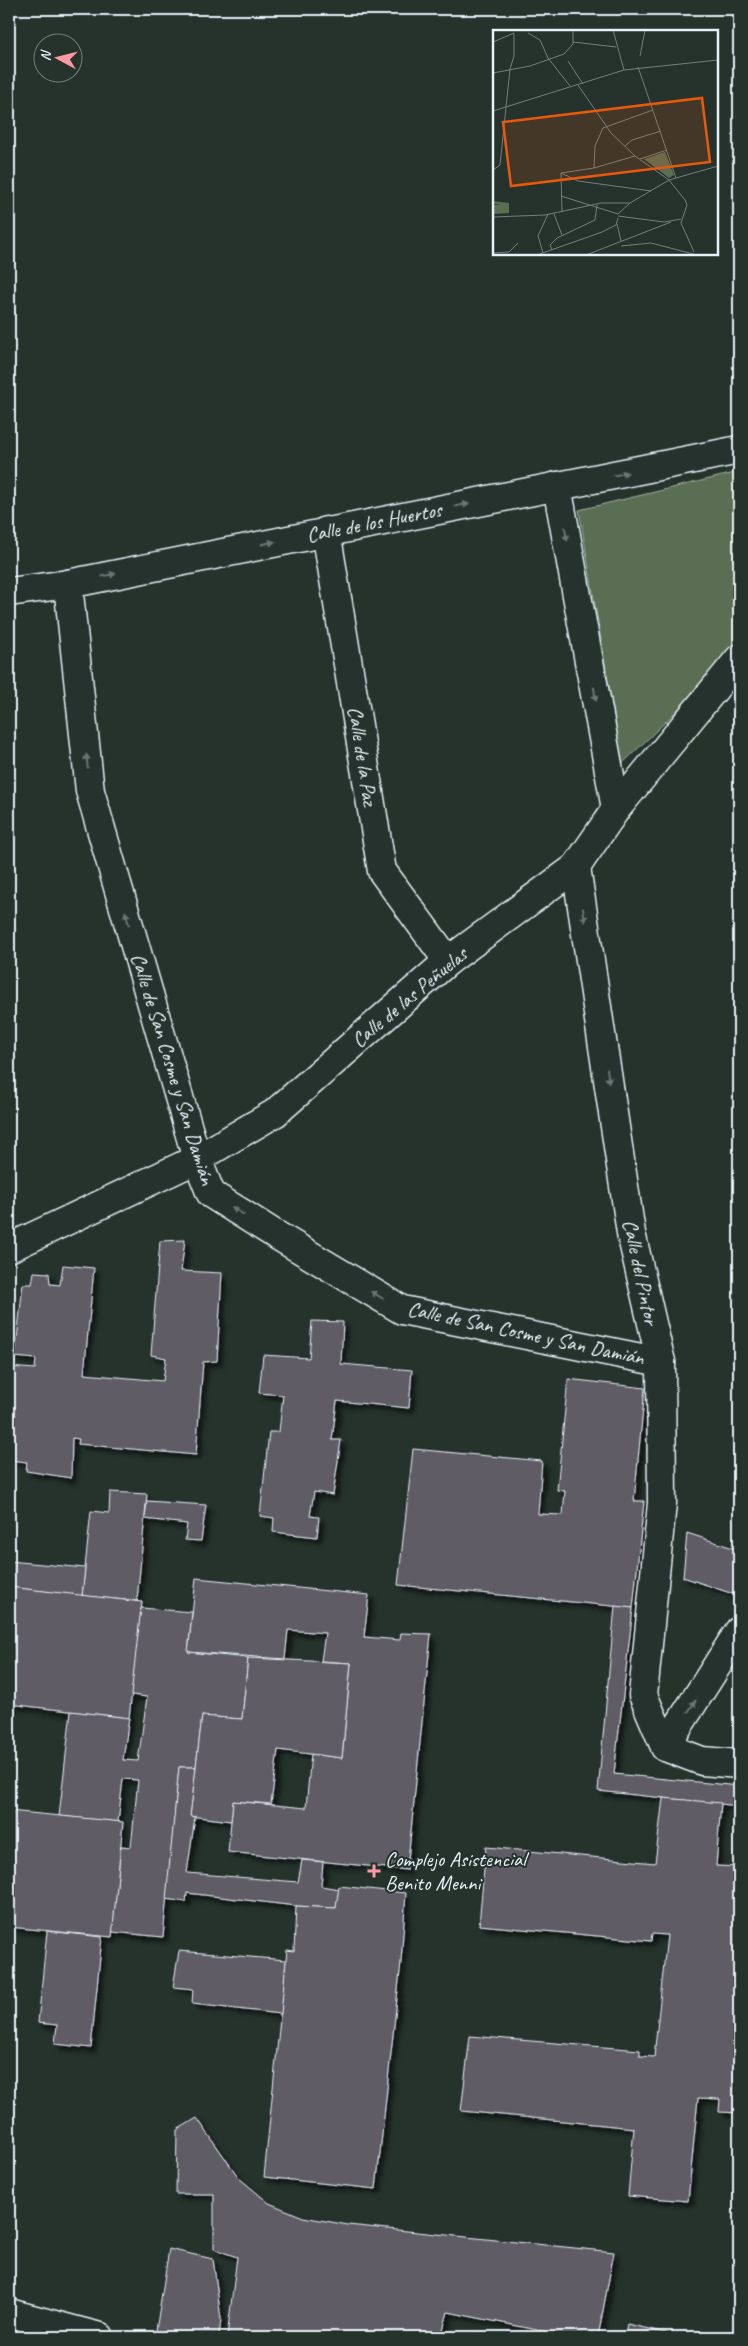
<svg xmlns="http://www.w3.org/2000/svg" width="748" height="2346" viewBox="0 0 748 2346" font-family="Caveat,sans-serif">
<defs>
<filter id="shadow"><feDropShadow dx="4.5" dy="4.5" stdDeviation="2.5" flood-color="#0009"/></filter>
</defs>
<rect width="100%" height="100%" fill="#26332d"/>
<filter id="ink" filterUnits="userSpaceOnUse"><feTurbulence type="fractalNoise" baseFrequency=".02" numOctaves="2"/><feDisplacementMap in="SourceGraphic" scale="10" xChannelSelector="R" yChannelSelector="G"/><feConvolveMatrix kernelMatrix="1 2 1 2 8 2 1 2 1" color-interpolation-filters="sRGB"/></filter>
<g filter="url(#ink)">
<!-- green -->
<path fill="#5a6e52" stroke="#a1b0a5" d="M739,472V650L622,764L579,510Z"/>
<!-- building -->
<g fill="#605c66" stroke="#e8f1f8" filter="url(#shadow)">
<path d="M185,1240L181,1271L222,1273L217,1361L203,1362L196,1455L78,1444L79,1439L72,1438L71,1478L26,1471L27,1462L10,1460L9,1367L35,1369L36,1359L15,1357L23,1284H32L34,1272L49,1273L50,1284L60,1285L63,1265L94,1268L84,1374L163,1381L166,1358L151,1355L160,1241Z"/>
<path d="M312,1321L343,1322L341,1364L412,1370L409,1408L337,1401L332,1440H341L333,1495L314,1492L310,1516L319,1517L317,1537L273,1532L274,1518L260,1516L269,1432H279L283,1395L259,1393L263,1355L309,1358Z"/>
<path d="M568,1379L645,1388L634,1501H644L633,1608L398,1585L413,1449L542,1461L538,1514L563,1515L565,1491L557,1490Z"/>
<path d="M110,1492L147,1494L137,1601L82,1596L91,1511L109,1513Z"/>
<path d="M147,1501L206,1505L201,1541L185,1540L187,1524L145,1519Z"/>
<path d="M687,1533L739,1550V1596L683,1577Z"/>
<path d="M9,1561L85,1568L82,1596L9,1587Z"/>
<path d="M196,1578L369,1595L364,1637L400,1640L401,1633L431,1634L407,1870L228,1852L233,1801L306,1808L311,1754L342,1758L351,1663L321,1661L325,1633L288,1630L285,1659L188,1652Z"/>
<path d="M9,1587L142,1602L129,1718L9,1704Z"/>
<path d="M615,1606L633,1608L614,1774L739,1786V1806L598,1791Z"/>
<path d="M141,1608L192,1612L188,1652L248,1658L242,1719L202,1716L196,1767H179L163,1937L112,1932L121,1846L131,1847L138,1780L123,1779L118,1822L59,1816L71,1711L129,1718L123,1760L138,1761L147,1697L131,1695Z"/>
<path d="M248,1658L351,1663L342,1758L278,1750L271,1804L233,1801L231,1821L190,1816L202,1716L242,1719Z"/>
<path d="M179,1767H196L190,1816L195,1817L187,1873L298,1882L302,1860L323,1862L321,1886L339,1889L336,1908L296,1906L187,1893L186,1902L166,1899Z"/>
<path d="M663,1798L721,1803L716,1866L739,1867V2113L719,2112L720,2099L698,2098L688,2201L628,2196L634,2128L461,2111L470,2036L640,2050V2056L654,2057L667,1935L652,1934L651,1941L479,1925L486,1847L655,1863Z"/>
<path d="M9,1811L123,1822L112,1937L9,1927Z"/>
<path d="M739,1813V1867H736Z"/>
<path d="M339,1886L406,1893L401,1962L376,2189L264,2177L287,1950L294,1951L296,1906L336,1908Z"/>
<path d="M47,1931L102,1937L91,2048L55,2044L57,2025L38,2023Z"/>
<path d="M179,1951L286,1960L281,2014L192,2004L193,1989L173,1987Z"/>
<path d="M197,2118L239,2178L269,2203L303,2217L348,2225L614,2252L598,2337H572L448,2312L441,2337H227L237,2257L214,2249V2194H176L177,2130Z"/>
<path d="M169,2249L213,2259L221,2319L219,2337H155Z"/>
<path d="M627,2324L684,2337H624Z"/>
</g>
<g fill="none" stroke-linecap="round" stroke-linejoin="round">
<defs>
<g id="minor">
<path d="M557,486L616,809"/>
<path d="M326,531L382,871L448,961"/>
<path d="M68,584L90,791L197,1159L211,1194L273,1233L402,1310L661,1362"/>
<path d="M9,592L68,584L739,450"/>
<path d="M576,867L631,1233L661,1362L662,1503L643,1695L665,1747L702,1761L739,1764"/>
<path d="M9,1248L197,1159L275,1113L448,961L576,867L616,809L739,659"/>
<path d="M665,1747L739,1631"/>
<path d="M9,2313L100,2337"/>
</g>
</defs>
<!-- minor casing -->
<use href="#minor" stroke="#e8f1f8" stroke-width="31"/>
<!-- minor -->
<use href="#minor" stroke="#26332d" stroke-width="28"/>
</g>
<!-- one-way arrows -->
<defs><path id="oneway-solid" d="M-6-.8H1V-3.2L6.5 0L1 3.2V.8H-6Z" transform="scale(1.25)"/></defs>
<g fill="#6a7674">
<use href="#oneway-solid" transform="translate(621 474) rotate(-11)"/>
<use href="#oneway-solid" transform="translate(462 505) rotate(-11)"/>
<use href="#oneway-solid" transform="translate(566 534) rotate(80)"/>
<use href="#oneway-solid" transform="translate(268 543) rotate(-11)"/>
<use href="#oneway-solid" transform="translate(109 575) rotate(-11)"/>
<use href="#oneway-solid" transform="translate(595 694) rotate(80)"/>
<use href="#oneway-solid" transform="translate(87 761) rotate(-96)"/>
<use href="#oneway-solid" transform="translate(584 915) rotate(81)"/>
<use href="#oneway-solid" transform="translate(127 918) rotate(-106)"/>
<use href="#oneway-solid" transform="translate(608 1076) rotate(82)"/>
<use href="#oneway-solid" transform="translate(238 1211) rotate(-147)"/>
<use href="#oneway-solid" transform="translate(377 1295) rotate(-150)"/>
<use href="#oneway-solid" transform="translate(692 1706) rotate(-57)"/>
</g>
</g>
<!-- markers -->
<path fill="#ff9aa2" stroke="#26332d" stroke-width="2" d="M371.5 1863.5h5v5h5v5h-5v5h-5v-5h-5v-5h5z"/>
<g text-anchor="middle" stroke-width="4" stroke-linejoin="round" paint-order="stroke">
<!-- street labels -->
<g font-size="21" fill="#e8f1f8" stroke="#26332d">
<text transform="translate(374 522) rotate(-11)" y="7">Calle de los Huertos</text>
<text transform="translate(363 756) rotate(81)" y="7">Calle de la Paz</text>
<text transform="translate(409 997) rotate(-40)" y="7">Calle de las Peñuelas</text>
<text transform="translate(173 1069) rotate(73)" y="7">Calle de San Cosme y San Damián</text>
<text transform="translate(641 1272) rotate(78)" y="7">Calle del Pintor</text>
<text transform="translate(526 1333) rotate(12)" y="7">Calle de San Cosme y San Damián</text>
</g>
<!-- poi labels -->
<g font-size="21" fill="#e8f1f8" stroke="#26332d" text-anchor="start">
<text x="385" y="1866">Complejo Asistencial<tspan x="385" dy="24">Benito Menni</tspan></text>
</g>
</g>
<!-- overview -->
<g transform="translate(493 30)">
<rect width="225" height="225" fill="#26332d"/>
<path d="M172,122L181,145L176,148L151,129ZM0,171L16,173V183L0,184V175H8L0,174Z" fill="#5a6e52"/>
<path fill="none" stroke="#747f7e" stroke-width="1" d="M120,0L131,40M35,3L47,10L55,28L77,56M0,12L21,3V26L17,39L7,135L0,140M80,12L123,17M147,26L152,0M75,31L90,54M145,37L183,148M0,43L37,36L71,24L80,14V0M85,55L118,103L142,126L176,150L192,170L194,175L188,193L201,222M0,81L131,40L225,30M132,116L139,110L168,101M147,129L174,120M101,138L102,116L110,98L160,80M68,143L85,151L158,161M68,166L125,184L137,173M69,182L68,143L101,138L142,126M61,184L69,205M125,186L171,192L188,189M0,187L52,185L108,173H137L176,150L225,136M124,194L128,211M128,216L158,213L204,225M59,220L57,215L64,208L102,190L104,175M0,223L16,222L25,213M50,223L45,206L55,184M44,225L109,202L123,195L125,188M93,225L178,192"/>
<path fill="#e8590c" fill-opacity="0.15" stroke="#e8590c" stroke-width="2.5" d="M209,68L217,132L18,156L10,92Z"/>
<rect width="225" height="225" fill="none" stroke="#e8f1f8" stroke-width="2.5"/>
</g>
<!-- margin -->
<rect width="748" height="2346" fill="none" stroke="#26332d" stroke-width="30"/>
<rect x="15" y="15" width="718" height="2316" fill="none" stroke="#e8f1f8" stroke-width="2" filter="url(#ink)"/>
<!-- north arrow -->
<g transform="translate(58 58) rotate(277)"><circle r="24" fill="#26332d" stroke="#747f7e"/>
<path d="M0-4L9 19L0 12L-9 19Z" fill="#ff9aa2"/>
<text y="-8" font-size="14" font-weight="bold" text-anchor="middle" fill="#e8f1f8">N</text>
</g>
</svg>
